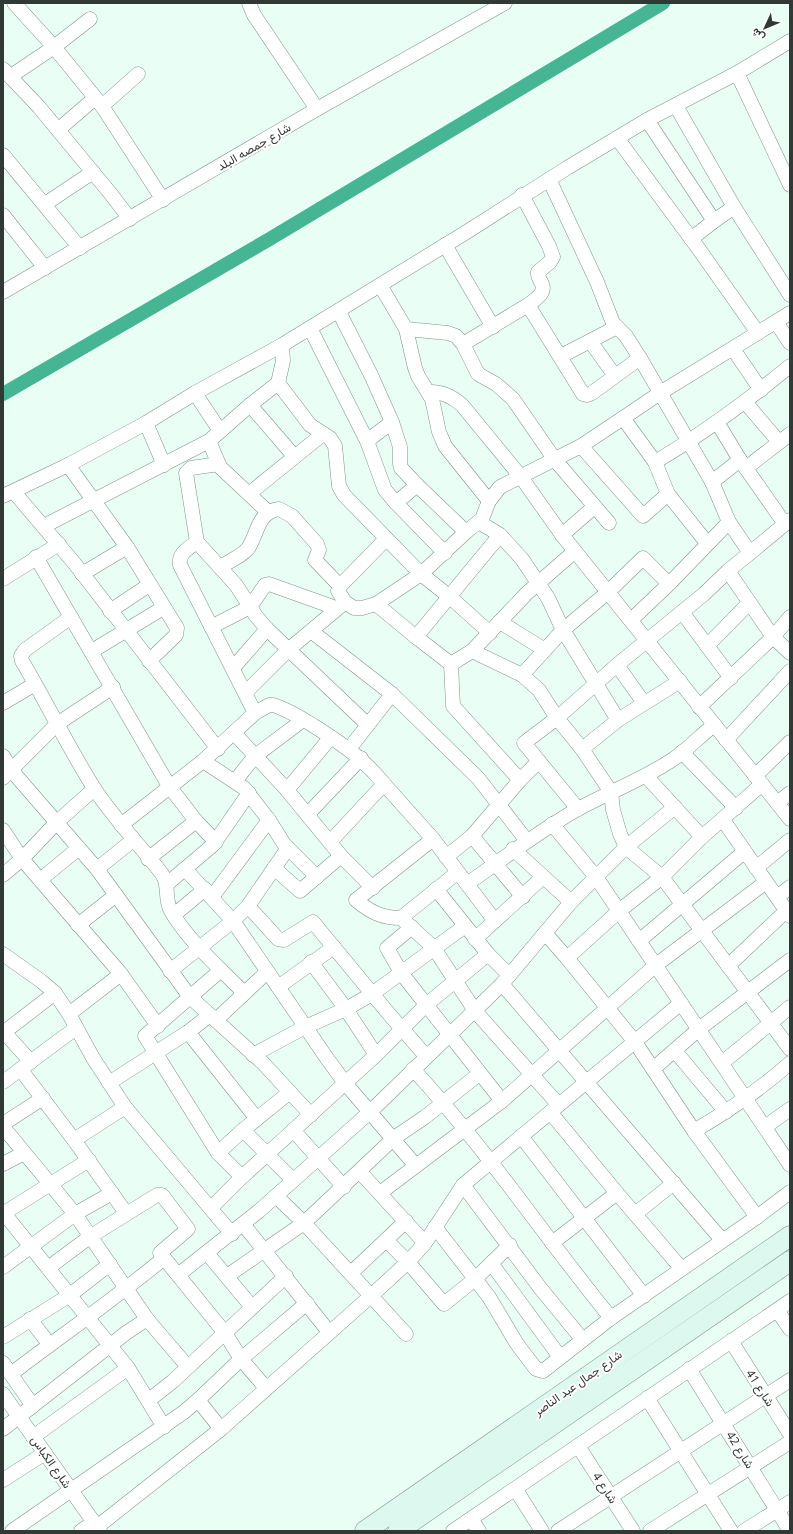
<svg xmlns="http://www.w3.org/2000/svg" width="793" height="1534" viewBox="0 0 793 1534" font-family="'Noto Sans',Vazirmatn,sans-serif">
<rect width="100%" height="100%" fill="#e9fff6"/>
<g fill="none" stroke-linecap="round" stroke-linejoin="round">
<!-- canal -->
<path stroke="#46b593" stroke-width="14" d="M3,394L268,240L663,3"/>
<defs>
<g id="street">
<path d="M14,3L54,47L102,106L163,200"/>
<path d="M249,3L254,15L317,109"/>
<path d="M3,69L39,107L110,193L130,219"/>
<path d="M737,73L790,185"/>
<path d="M11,76L54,47L90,19"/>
<path d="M102,106L138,74"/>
<path d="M676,106L734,207L790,295"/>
<path d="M647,120L714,221L691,239"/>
<path d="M58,130L95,98"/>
<path d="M617,138L698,248L758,333"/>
<path d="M3,155L80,248"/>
<path d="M549,179L597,282L613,323L626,336L640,358L712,482L729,522L750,553"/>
<path d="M522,195L549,246L553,257L550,262L538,272C537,277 540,279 542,284C546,294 534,300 528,305"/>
<path d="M45,204L93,172"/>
<path d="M3,215L45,268"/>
<path d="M714,221L734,207"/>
<path d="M445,245L493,327"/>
<path d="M380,285L406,329L415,368L418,376L432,399L439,432L445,446L489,501"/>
<path d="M3,292L317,109L505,3"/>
<path d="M339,312L371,375L392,422L400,447V464L401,468L417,485L466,532"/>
<path d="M776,322L790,343"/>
<path d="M310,328L367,441L385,490L396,503L445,553"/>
<path d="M406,329L448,333L456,336L463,344L478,374L496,384L513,399L555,460L609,523"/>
<path d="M463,344L528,305L583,394L587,395L592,393L640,358"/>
<path d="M282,345L283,361L278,383L310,425L330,438L335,446L339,486L344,495L421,574L450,597L490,633"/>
<path d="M733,349L761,390"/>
<path d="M561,356L590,341"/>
<path d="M615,376L590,341L617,327"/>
<path d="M428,392C441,391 452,396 462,405L521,477L562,535L790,819"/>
<path d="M195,393L220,431"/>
<path d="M745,402L779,442"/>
<path d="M250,405L294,456"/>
<path d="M717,422L740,460L785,524"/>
<path d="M146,423L164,465"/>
<path d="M209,441L220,467L268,512"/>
<path d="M367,441L392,422"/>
<path d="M581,446L643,516L668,494"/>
<path d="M655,462C703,434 747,401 790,366"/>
<path d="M219,464L191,468L186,473L197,542L236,585L256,616L267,629L368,725"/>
<path d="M68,465L127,547L177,628L176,635L149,661"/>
<path d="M746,468L790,434"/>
<path d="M712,482L740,460"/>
<path d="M14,492L75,564L218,749"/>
<path d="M250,493L323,434"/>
<path d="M3,496L68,465L146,423L195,393L282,345L465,233L567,168L647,120L737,73L790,41"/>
<path d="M396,503L417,485"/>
<path d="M479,522L500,535L522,559L548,598L563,630L618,720"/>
<path d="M44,526L209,441L250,405L278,383"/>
<path d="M562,535L594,507"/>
<path d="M386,539L340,586L338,591L345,602L354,608H362L376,604L421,574L466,532L482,519L489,501L500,487L581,446L623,418"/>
<path d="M707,543L668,494L655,462L623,418L660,393L790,313"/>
<path d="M36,557L169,786L196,821L148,859"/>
<path d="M220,567C228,562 244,555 249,547C258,532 258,512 279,509L292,516L317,544L319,550L315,560L340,586"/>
<path d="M728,571L773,637L790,653"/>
<path d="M82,574L127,547"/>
<path d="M3,579L59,544"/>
<path d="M376,604L416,637L500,535"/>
<path d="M110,611L149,585"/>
<path d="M682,612L731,678"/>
<path d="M71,617L25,650L21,656L22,661C47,703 68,747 94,788C114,819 140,845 162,874C170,885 164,899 171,911C189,942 219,967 244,993"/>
<path d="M631,620L669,584L729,522"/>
<path d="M500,622L545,650"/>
<path d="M211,627L250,607L265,585L269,584L336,608"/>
<path d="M311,631L392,694L478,778L527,841"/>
<path d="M416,637L451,664"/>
<path d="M707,646L749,603"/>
<path d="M92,651L163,608"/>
<path d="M472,651L522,675L539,690L557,718L582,749L611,792L613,810L620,834L626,847L662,877L790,1049"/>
<path d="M451,664L472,651L527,593L575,551"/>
<path d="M451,664L453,706L520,780"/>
<path d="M617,665L644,703"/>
<path d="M233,668L267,629"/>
<path d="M522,675L563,630L608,592L643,558L669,584"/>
<path d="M246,692L288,650L343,604"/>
<path d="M3,703L35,684"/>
<path d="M699,707L773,637L790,617"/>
<path d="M255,713L269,705H273C287,709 301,718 314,726C342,744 363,758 384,784L330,842"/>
<path d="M234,733L287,790L341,856L373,888"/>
<path d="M726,740L790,671"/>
<path d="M349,749L392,694"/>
<path d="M582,749L618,720L680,681"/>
<path d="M682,752L736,808"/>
<path d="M3,756L12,771L97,869L190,997L263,1063L311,1115"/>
<path d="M203,761L244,788L269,820L284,844L317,877"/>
<path d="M646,776L702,837"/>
<path d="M755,776L790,742"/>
<path d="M3,778L57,724L113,687"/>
<path d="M235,781L255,756L303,720"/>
<path d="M384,784L433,839"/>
<path d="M287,790L331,737"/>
<path d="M777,803L790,793"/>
<path d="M578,809L524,743L557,718L617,665L704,594L728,571L790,520"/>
<path d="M308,814L361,758"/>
<path d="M723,820L790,916"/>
<path d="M196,821L216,842"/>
<path d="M552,824L596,877L790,1165"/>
<path d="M121,825L203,761L255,713L180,565C178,553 189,548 197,542"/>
<path d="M3,830L22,859L121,974L158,1026"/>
<path d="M472,836L523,897"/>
<path d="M513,849L571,902"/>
<path d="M446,857L472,836L520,780L539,761"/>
<path d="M274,868L300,891L341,856"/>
<path d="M756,868L790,840"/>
<path d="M97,869L133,840"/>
<path d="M185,869L233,921L326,1057L345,1083L416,1166"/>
<path d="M458,872L401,918C382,918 370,912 356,900L433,839L495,921"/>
<path d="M3,875L22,859L56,823L94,789"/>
<path d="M40,880L79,848"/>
<path d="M167,884L213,845L249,793"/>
<path d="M467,884C504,858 539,831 578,809C609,792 642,780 672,760C687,750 700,736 714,725"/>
<path d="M212,897L269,820"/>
<path d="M777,897L790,887"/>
<path d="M248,906L278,939L284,940L313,922L389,1014L426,1056"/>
<path d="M174,915L205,889"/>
<path d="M401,918L434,948L475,1011L558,1104"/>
<path d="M78,925L116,895"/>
<path d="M412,927L387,948L402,974L502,1101"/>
<path d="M545,933L567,958L635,1042L694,1131L757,1217"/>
<path d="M475,939L543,877"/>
<path d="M639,941L744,852"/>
<path d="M3,954L41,981L55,993L69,1014L93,1058L125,1107L232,1234"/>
<path d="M488,954L509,975"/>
<path d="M567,958L619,911L662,877L702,837L762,784"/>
<path d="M311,962L346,1009L376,1055"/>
<path d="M728,966L786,911"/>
<path d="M221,970L145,1036L218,1153L242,1177"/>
<path d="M170,971L233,921L248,906L288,848"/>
<path d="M502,984L722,1240"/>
<path d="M278,987L334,947"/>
<path d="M69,1014L121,974"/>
<path d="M216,1020L267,972"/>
<path d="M4,1032L31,1062"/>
<path d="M188,1032L257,1119"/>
<path d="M3,1033L55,993"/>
<path d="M675,1051L726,1112"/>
<path d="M253,1055L305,1027L346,1009L372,994L465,926"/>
<path d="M722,1063L790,1007"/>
<path d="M413,1069C485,1147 544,1236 611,1318"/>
<path d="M653,1069L699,1029L790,960"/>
<path d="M21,1070L74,1140L126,1213"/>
<path d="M3,1082L76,1028"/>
<path d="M109,1083L188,1032L210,1015"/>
<path d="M550,1112L617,1193"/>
<path d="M3,1124L43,1098"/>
<path d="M3,1127L75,1214L147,1319L188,1367"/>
<path d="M765,1127L790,1109"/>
<path d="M243,1130L293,1180"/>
<path d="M293,1130L344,1187"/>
<path d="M694,1131C728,1111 761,1089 790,1063"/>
<path d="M521,1136L644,1296"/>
<path d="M74,1140L125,1107"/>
<path d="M218,1153L243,1130L290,1092"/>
<path d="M3,1164L24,1153"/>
<path d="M360,1172L425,1243"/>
<path d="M463,1185L541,1289L582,1339"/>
<path d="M380,1193L502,1101L656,965L766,882"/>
<path d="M276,1196L304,1223L406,1334"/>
<path d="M211,1208L242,1177L376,1055L426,1005L488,954L436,889"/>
<path d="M3,1212L128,1368L164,1427"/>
<path d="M4,1213L89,1160"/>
<path d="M635,1214L674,1183"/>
<path d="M243,1224L329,1332"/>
<path d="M435,1227L489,1297L517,1344L536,1369L543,1371L611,1318L757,1217L790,1192"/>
<path d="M386,1240L408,1262L444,1304L475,1279L510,1245"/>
<path d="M552,1243L617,1193L681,1268"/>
<path d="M207,1253L252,1307"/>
<path d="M491,1263L560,1357"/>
<path d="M3,1267L75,1214L112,1193"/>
<path d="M48,1268L91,1236L157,1195H162L188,1229L160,1253L225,1333L241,1359L266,1388"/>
<path d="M351,1273L406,1221"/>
<path d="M178,1275L259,1211L371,1111L502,984L571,902L626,847L675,807"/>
<path d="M227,1276L304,1223L394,1138L425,1117L479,1074"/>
<path d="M777,1310L790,1329"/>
<path d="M30,1319L49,1344"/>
<path d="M3,1337L70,1295L110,1264"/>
<path d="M731,1341L790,1434"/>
<path d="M3,1363L33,1406"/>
<path d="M689,1369L790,1531"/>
<path d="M11,1374C62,1335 115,1299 164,1258"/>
<path d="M3,1394L100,1531"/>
<path d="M647,1398L731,1531"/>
<path d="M149,1400L172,1382L286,1276"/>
<path d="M198,1400L221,1429"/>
<path d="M3,1429L126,1333L147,1319"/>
<path d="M33,1437L128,1368"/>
<path d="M578,1446L633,1531"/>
<path d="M3,1480L45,1453"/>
<path d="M516,1490L542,1531"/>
<path d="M471,1519L479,1531"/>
<path d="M97,1527L221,1429L372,1295L408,1262L425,1243L463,1185L681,1003"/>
<path d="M12,1531L184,1412L198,1400L241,1359L307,1303"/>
<path d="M81,1531L94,1522"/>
<path d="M453,1531L790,1301"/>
<path d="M558,1531L790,1380"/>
<path d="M650,1531L790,1442"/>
<path d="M744,1531L790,1502"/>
</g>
<g id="secondary">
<path d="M365,1531L790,1236"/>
<path d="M398,1531L790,1261"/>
</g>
</defs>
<!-- street casing -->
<use href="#street" stroke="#7d928a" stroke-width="15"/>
<!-- secondary casing -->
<use href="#secondary" stroke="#7d928a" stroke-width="21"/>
<!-- street -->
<use href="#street" stroke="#fff" stroke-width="14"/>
<!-- secondary -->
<use href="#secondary" stroke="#ddf8ee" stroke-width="20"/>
</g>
<g text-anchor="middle" stroke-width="4" stroke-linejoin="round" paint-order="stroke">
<!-- street labels -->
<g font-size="12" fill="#313936" stroke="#fff">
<text transform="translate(254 147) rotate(-30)" y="4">شارع جمصه البلد</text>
<text transform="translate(578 1383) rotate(-35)" y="4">شارع جمال عبد الناصر</text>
<text transform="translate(760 1388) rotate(57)" y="4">شارع 41</text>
<text transform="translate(740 1450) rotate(58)" y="4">شارع 42</text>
<text transform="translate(51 1462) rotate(55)" y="4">شارع الكباس</text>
<text transform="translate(605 1488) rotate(57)" y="4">شارع 4</text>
</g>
</g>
<!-- border -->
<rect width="793" height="1534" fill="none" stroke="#313936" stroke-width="8"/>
<!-- north arrow -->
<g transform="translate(765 28) rotate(226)" stroke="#ffffff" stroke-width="3" paint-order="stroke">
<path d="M0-3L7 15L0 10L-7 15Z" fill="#313936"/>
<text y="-6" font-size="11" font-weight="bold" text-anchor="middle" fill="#313936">ش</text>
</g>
</svg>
